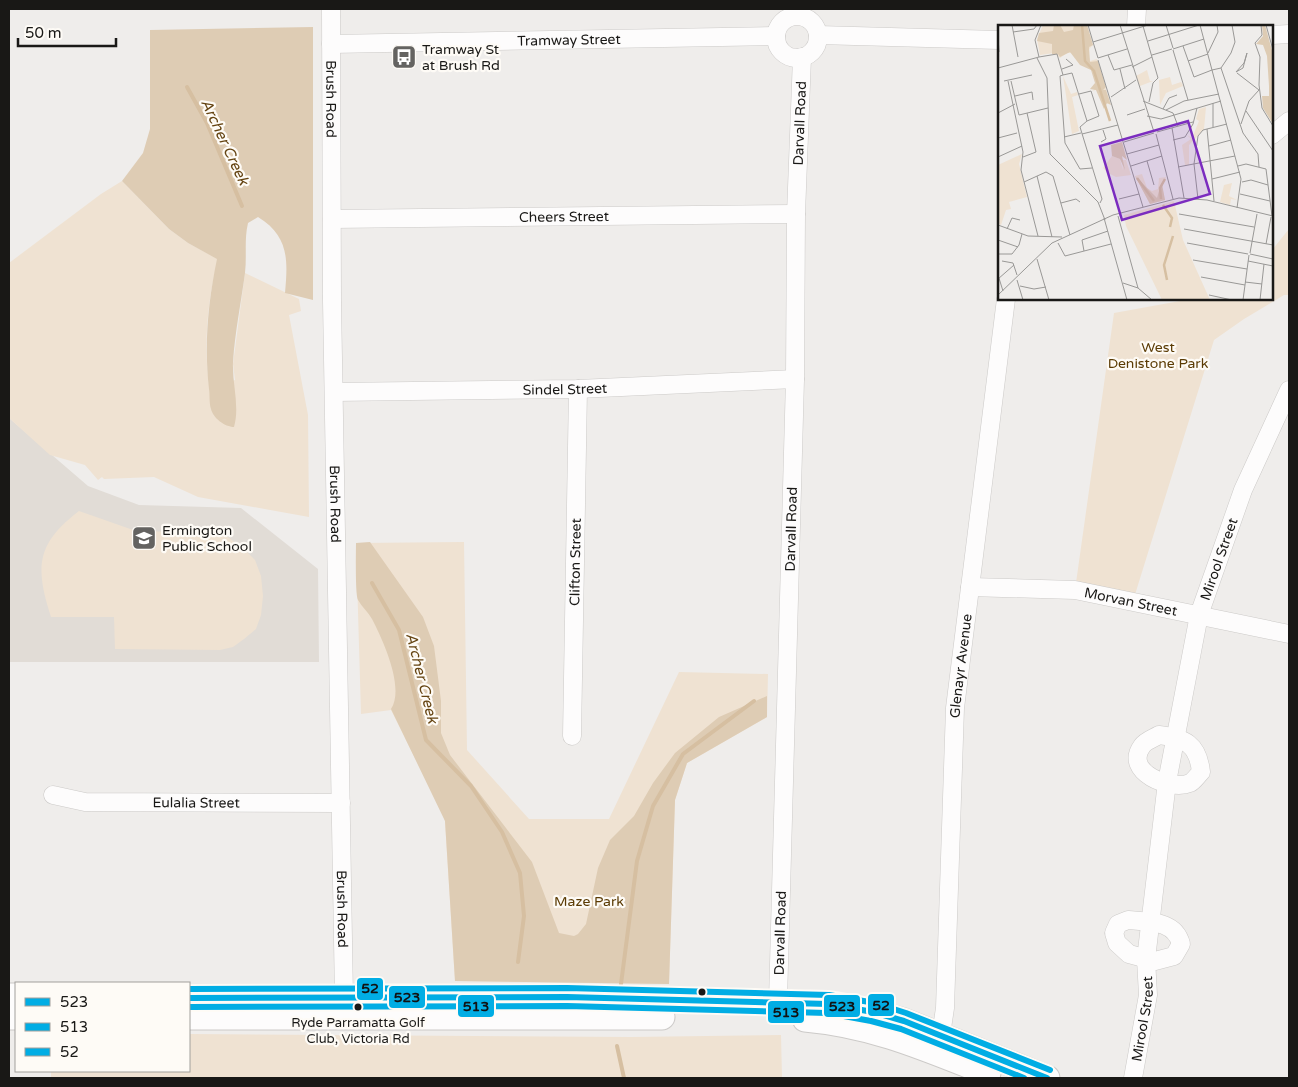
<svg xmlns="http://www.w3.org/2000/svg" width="1298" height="1087" viewBox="0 0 1298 1087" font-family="'Varela Round',sans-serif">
<rect width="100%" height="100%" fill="#efedeb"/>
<!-- built -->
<path fill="#e1dcd6" d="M9,418L88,486L139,505L241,508L318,569L319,662H9Z"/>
<!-- green -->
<g fill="#efe2d2">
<path d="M122,181L169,229L188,243L218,259C207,302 203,348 210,392L235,380L233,364L245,273L299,299L301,311L289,315L308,415L309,517L198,497L154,477L104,479L102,477L98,480L85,465L50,455L9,418V263L101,194Z"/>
<path d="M1289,229V295H1284L1244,319L1214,340L1133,601L1075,590L1114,313L1191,299H1272V250Z"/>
<path d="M79,511L136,531L222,533L243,548L255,560L261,576L263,596L261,615L256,629L244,639L233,647L220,650L115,649L114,617H51C35,567 36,544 79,511Z"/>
<path d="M464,542L467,750L529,819H609L679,672L768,674L767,717L687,763L675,800L669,984L455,981L445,821L443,814L391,710L361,714L356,543Z"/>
<path d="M189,1034L631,1037L781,1035L782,1078H51V1071H189Z"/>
</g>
<!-- forest -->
<g fill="#deccb4">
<path d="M313,27V300L285,293C288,260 289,236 258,217L248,223C244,240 247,256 245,273C241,303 235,332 233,362C232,384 240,406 234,427C225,427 213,418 211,409C209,403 210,395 209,389C204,345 208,302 217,259L188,243L169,229L122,181L143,153L150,129V30Z"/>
<path d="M370,542L423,617L434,646L441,701V733L450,755L532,862L559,933L574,936L578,934L586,924L598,868L610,840L634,816L653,783L675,753L719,717L767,696V717L687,763L675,800L669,984L455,981L445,821L391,709C405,688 383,640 372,619C368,612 362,607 358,600C355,594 356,553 356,543Z"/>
</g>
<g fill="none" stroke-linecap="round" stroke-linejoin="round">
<!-- stream -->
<g stroke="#d6bfa1" stroke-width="4">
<path d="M187,87L207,123L242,206"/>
<path d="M372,583L399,630L426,740L471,786L502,832L520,873L524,916L518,962"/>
<path d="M621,984L637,861L653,806L683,754L754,701"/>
<path d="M617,1046L624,1078"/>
</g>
<defs>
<g id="minor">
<path id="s1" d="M331,9L332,301L344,998"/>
<circle cx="797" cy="37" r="21"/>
<path d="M1136,26L1137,9"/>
<path d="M818,35L999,40"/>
<path d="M1272,35L1289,34"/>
<path id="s2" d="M331,44L776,36"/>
<path d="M1272,135L1289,121"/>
<path id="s3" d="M332,219L796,214"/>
<path id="s4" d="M334,392L578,389L795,379"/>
<path id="s5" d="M970,587L1075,590L1289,634"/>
<path d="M1159,735C1185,738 1198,744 1201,772C1197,776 1194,781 1190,783C1170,791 1123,772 1142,746C1145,741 1154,738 1159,735Z"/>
<path id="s6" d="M572,736L578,389"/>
<path id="s7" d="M53,795L85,802L341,803"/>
<path d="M1128,920C1149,922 1175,920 1181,944L1174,956L1155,961L1129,954L1117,943L1114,933L1118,924Z"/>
<path id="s8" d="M778,1001L795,379L796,214L802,57"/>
<path id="s9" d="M941,1035L945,1008L955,708L1006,299"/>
<path id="s10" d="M1133,1078L1148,995L1146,959L1167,782L1199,615L1243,490L1289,390"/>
</g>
<g id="highway">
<path d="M9,996H16"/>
<path d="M189,998L567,997L828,1004L873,1012L904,1021L1047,1078"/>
<path d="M9,1017H16"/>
<path d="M189,1017H662"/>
<path d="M805,1019C873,1025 925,1048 988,1073"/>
</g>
</defs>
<!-- minor casing -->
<use href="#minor" stroke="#cccac8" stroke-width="19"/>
<!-- highway casing -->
<use href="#highway" stroke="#cccac8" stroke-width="27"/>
<!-- minor -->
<use href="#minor" stroke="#fdfcfc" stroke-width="18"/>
<!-- highway -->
<use href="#highway" stroke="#fdfcfc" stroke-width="25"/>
<defs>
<path id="bus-1" d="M189,998L567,997L828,1004L873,1012L904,1021L1047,1078"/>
<path id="bus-2" d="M189,1007L567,1006L827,1013L871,1021L901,1029L1024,1078"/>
<path id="bus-3" d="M189,989L567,988L829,995L875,1003L906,1013L1050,1070"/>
</defs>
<!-- bus-1 casing -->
<use href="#bus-1" stroke="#fefbf6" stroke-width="10"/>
<!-- bus-2 casing -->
<use href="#bus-2" stroke="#fefbf6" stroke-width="10"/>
<!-- bus-3 casing -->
<use href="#bus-3" stroke="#fefbf6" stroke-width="10"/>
<!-- bus-1 -->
<use href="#bus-1" stroke="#01ade4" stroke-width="6"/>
<!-- bus-2 -->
<use href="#bus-2" stroke="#01ade4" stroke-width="6"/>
<!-- bus-3 -->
<use href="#bus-3" stroke="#01ade4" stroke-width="6"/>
</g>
<!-- icons -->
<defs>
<symbol id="bus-square" viewBox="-11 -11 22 22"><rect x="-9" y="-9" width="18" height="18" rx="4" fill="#646361" stroke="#fefbf6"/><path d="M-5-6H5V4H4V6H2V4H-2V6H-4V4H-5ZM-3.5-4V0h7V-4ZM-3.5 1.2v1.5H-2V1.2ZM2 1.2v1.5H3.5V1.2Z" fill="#fff"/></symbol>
<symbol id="school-square" viewBox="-11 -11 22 22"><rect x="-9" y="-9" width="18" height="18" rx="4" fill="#646361" stroke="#fefbf6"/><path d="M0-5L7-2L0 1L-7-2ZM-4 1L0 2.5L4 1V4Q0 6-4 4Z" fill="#fff"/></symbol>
</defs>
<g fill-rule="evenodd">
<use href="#bus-square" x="390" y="43" width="28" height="28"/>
<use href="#school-square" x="130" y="524" width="28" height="28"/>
</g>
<!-- markers -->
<g fill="#191816" stroke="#fefbf6" stroke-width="2">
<circle cx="702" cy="992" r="4.5"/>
<circle cx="358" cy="1007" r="4.5"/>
</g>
<g text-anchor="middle" stroke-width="4.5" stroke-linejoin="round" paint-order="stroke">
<!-- bus labels -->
<g font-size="13" fill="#191816" stroke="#fefbf6">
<text x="358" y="1027">Ryde Parramatta Golf<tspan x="358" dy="16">Club, Victoria Rd</tspan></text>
</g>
<!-- street labels -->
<g font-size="14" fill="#191816" stroke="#fefbf6">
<text dy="5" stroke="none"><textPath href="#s2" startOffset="238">Tramway Street</textPath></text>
<text dy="5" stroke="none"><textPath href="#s1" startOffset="90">Brush Road</textPath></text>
<text dy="5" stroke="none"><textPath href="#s8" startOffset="878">Darvall Road</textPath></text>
<text dy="5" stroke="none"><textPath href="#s3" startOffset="232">Cheers Street</textPath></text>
<text dy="5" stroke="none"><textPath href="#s4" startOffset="231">Sindel Street</textPath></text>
<text dy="5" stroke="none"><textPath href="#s1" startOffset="495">Brush Road</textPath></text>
<text dy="5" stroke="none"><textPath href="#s8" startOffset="472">Darvall Road</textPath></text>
<text dy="5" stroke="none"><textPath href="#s10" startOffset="528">Mirool Street</textPath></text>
<text dy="5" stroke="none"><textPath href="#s6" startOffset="174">Clifton Street</textPath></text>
<text dy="5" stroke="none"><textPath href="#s5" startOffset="162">Morvan Street</textPath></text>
<text dy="5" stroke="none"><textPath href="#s9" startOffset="370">Glenayr Avenue</textPath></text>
<text dy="5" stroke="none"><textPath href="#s7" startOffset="144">Eulalia Street</textPath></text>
<text dy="5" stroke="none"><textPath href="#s1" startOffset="900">Brush Road</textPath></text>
<text dy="5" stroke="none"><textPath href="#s8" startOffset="68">Darvall Road</textPath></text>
<text dy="5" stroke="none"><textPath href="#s10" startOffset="60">Mirool Street</textPath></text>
</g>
<!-- poi labels -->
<g font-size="14" fill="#191816" stroke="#fefbf6" text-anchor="start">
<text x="422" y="54">Tramway St<tspan x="422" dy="16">at Brush Rd</tspan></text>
<text x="162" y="535">Ermington<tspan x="162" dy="16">Public School</tspan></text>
</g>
<!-- park labels -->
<g font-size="14" fill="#5b3b04" stroke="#fefbf6">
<text x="1158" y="352">West<tspan x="1158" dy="16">Denistone Park</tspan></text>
<text x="589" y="906">Maze Park</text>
</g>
<!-- water labels -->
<g font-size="15" font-style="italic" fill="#654412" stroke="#fefbf6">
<text transform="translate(225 142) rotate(65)" y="5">Archer Creek</text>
<text transform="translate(422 678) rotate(76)" y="5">Archer Creek</text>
</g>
</g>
<!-- overview -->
<g transform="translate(998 25)">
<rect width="275" height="275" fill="#efedeb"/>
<path d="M45,0H89L95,20L89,26L92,36L99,34L112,78L106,80L101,64L94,66L100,61L94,44L78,28H69L62,33L56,28L42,30L39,14ZM149,45L152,56H155L142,61L138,51ZM65,51L73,69L79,67L80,70L74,72L81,106L74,109ZM172,52L174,60L183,57L185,61L168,68L162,80L161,55ZM208,82L206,104L191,120V140H187L184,120L193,114L189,110L194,113L201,96L198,94L201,84ZM24,129L21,139L29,172L11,177L13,184L8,185L3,200L0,198V140ZM114,131L122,134L125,145L124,135H128L133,150L118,152L110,148L105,143ZM144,149L149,163L154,166L160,164L161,153L168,152L164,162L167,175L152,179L137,151ZM234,158L231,171L239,175L233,174L232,180L222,177L226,160ZM176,176L185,215L212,275H164L128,201L126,190Z" fill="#efe2d2"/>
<path d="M56,0H62L66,7L75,5L76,0H89L95,20L91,22L92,37L100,36L108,62L105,65H108L113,80L109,78L106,84L98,65L92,64L97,58L93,45L82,40L72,27L62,32L60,29H54V19L39,16L41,8L55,6ZM264,0H267L275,29V99L265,83L264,71H271V61L269,31L265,20L258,19L265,11ZM124,117L129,135L124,131L127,145L122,134L114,131L113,120ZM137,151L159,173L163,159L168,153L164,159L167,175L152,179Z" fill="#deccb4"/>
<path fill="none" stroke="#d6bfa1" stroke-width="2.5" d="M84,0L87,36L96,46L112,96M139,153L156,176M163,174L162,163L167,154M165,180L174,193L172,202M169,255L166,240L175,211"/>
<path fill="none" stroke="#999896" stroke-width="1" d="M14,0L20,32M90,0L95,17L150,0M122,0L156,107M168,0L175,23M202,0L243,154L239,183M263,0L264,10L257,18L262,32L261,60L264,83L275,101M268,0L275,25M145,1L160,53L155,58L151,77M15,7L36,4L39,0M0,12L1,27M150,16L201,0M95,17L100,33L129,24M185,21L196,52M175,24L206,14M175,25L190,75M210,28L220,7L219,0M249,28L245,43L238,47L246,38ZM110,30L116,45L134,40M154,30L174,24M41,32L59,29L65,50M41,32L37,15L43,0M39,33L49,53L52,129L100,177L107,195M100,35L145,182M190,36L210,29M134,42L154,32M0,43L41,32M223,43L245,108L260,129L261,142M64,44L75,40L68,34M122,44L127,64M214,45L223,43L233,28L237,17L234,0M239,48L261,65L251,76L243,99M65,50L74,48L89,96L82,102L104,174L102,178M65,50L62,51L67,118L82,144L94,143M196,52L214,45M6,56L34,50M10,56L25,127L23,145L40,211M13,56L21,90M81,69L93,66L101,91L89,96M17,71L34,67L35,75M113,72L138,55M145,76L175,88L180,101M215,78V102M165,84L171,73L179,70M168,85L186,76L221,69M248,86L275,126M0,88L17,79M21,90L50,83M129,90L147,84M149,91L163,94L223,76M174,103L186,173M209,104L216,176M159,107L195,97M84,109L120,100M158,109L175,174M66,112L83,108M0,113L19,108M175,115L187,112L195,99L199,83M103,117L108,114L105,105M126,117L156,108M211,121L233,115M129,129L161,120M0,132L24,121M25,132L38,127L29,88M149,136L156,160M133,141L164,131M240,141L248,139L268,144L274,191M180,142L237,131M39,151L54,212M214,154L242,147M26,157L48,147L55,151L72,210M244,157L253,155L270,160M242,169L272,176M121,174L141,169M200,174L196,139L200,111L205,105L229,99M63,178L78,174L82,177M181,189L256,202M120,191L140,263L154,275M106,193L129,275M0,200L30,211L64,212M9,204L14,193L22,195M186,204L275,220M0,215L20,222M60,218L67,231L113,219M189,218L250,229M268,219L273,192M86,226L84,215L110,206M252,228L259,189M1,229H14L21,220L24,209M252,229L275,234M39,234L51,275M195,235L249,244M4,236L15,238L19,250M250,236L275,241M0,250L5,266M203,252L247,260M0,254L16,240M19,255L25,275M247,257L264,259M125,258L140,263M22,261L36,264L48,262M0,270L54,218L115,190L181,173L209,175L275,191M211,270L234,275M245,275L251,230M262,275L266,239"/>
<path fill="#7b2cbf" fill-opacity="0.15" stroke="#7b2cbf" stroke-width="2.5" d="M190,96L212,169L124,195L102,121Z"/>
<rect width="275" height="275" fill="none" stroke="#191816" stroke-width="2.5"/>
</g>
<g stroke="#fefbf6" stroke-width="2">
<rect x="356" y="977" width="28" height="24" rx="5" fill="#01ade4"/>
<rect x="388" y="985" width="38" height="24" rx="5" fill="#01ade4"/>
<rect x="867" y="993" width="28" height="24" rx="5" fill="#01ade4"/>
<rect x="457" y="994" width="38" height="24" rx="5" fill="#01ade4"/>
<rect x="823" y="994" width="38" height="24" rx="5" fill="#01ade4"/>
<rect x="767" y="1000" width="38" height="24" rx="5" fill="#01ade4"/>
</g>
<g font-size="14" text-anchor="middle" font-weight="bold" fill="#111">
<text x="370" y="993">52</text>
<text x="407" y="1002">523</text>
<text x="881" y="1010">52</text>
<text x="476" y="1011">513</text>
<text x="842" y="1011">523</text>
<text x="786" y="1017">513</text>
</g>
<!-- border -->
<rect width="1298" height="1087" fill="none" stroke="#191816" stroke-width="20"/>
<!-- legend -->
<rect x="15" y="982" width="175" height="90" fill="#fefbf6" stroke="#a2a09c"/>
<rect x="25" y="998" width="25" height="8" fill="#01ade4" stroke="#a2a09c"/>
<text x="60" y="1007" font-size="15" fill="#191816">523</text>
<rect x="25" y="1023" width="25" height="8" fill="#01ade4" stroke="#a2a09c"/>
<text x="60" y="1032" font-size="15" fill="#191816">513</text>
<rect x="25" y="1048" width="25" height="8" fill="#01ade4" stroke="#a2a09c"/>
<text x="60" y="1057" font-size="15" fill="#191816">52</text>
<!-- scale -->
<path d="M18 38v8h98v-8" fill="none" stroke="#191816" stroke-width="2.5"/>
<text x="25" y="38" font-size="15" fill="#191816" stroke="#fefbf6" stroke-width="4" paint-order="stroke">50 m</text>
</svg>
